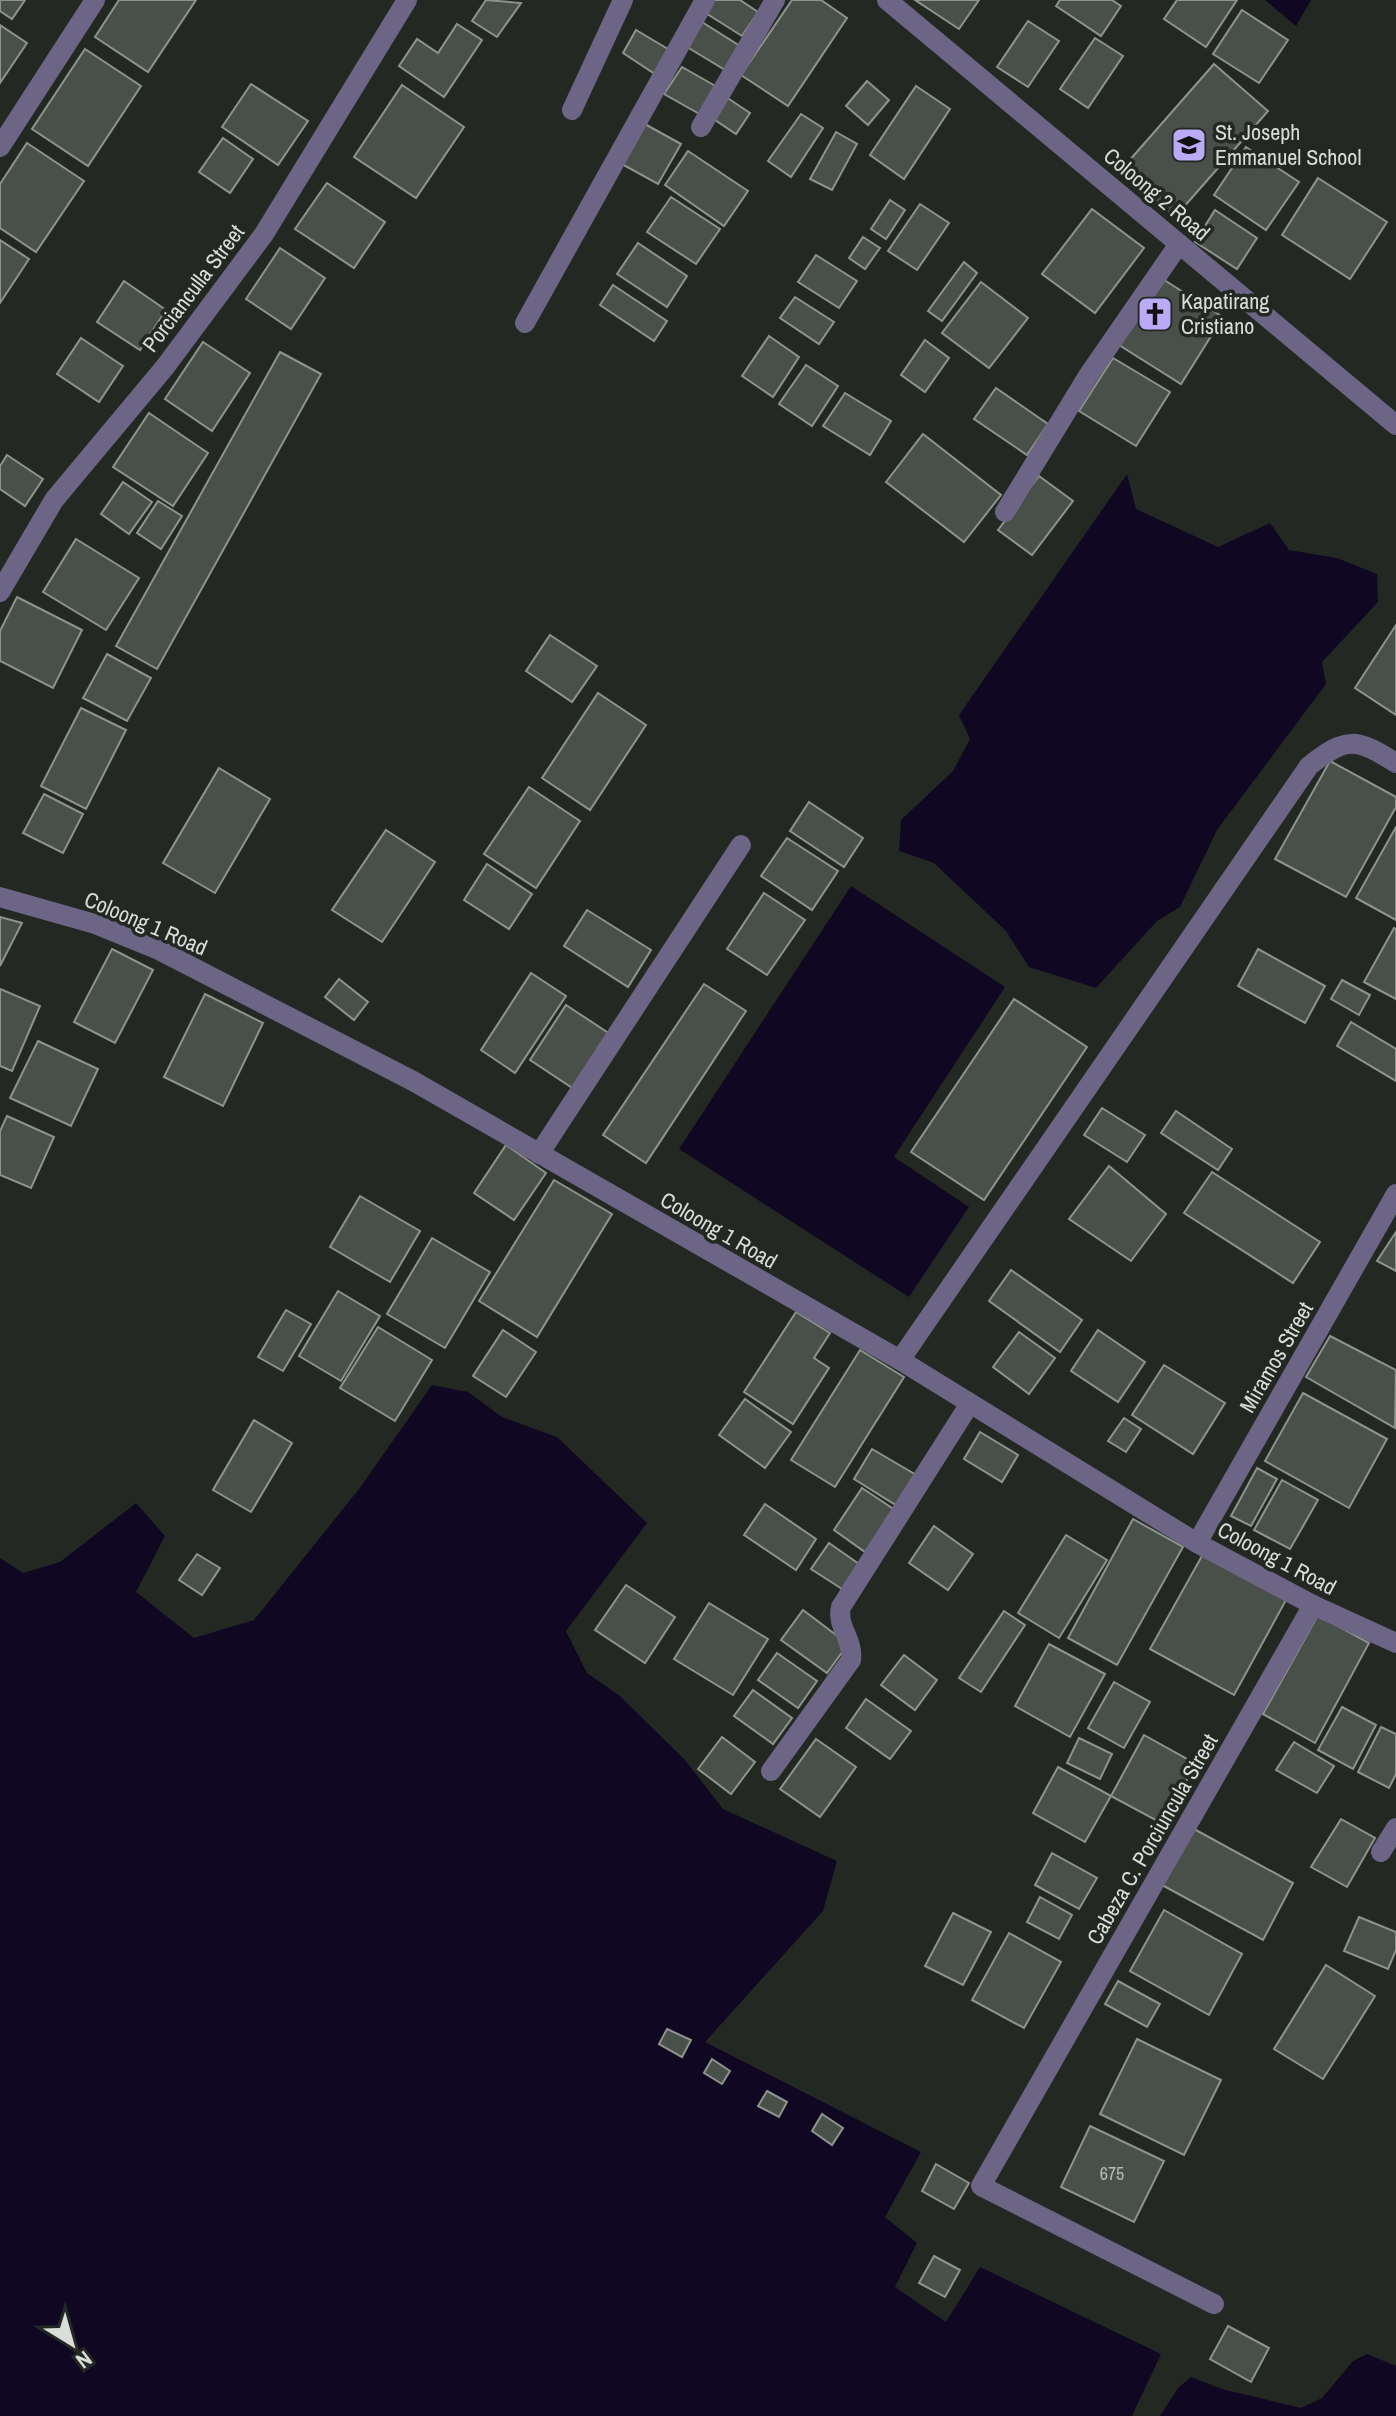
<svg xmlns="http://www.w3.org/2000/svg" width="1396" height="2416" viewBox="0 0 1396 2416" font-family="'Archivo Narrow',sans-serif">
<rect width="100%" height="100%" fill="#232823"/>
<!-- water -->
<g fill="#100823">
<path d="M1265,0H1311L1296,26Z"/>
<path d="M1127,474L1136,509L1218,547L1270,523L1289,550L1337,558L1377,574L1378,602L1322,662L1326,684L1217,830L1180,907L1157,921L1096,988L1029,967L1006,931L934,863L899,851L901,820L953,771L970,739L959,715Z"/>
<path d="M851,886L1005,987L894,1157L969,1207L909,1297L679,1149Z"/>
<path d="M432,1385L468,1392L502,1417L557,1437L647,1523L566,1631L587,1673L620,1696L685,1760L723,1809L837,1861L823,1911L705,2042L921,2152L885,2217L917,2243L895,2287L946,2322L980,2267L1161,2354L1132,2416H0V1558L23,1573L60,1562L136,1503L165,1536L136,1592L194,1638L254,1620L359,1489Z"/>
<path d="M1367,2354L1396,2366V2416H1160L1178,2388L1191,2377L1222,2389L1301,2408L1322,2398L1353,2361Z"/>
</g>
<!-- building -->
<g fill="#494f49" stroke="#8d948d" stroke-width="2">
<path d="M0,0H25L12,19L0,11Z"/>
<path d="M119,0H196L148,72L95,37Z"/>
<path d="M486,0L521,3L497,37L472,21Z"/>
<path d="M712,0H740L758,12L742,36L704,12Z"/>
<path d="M792,0H821L847,18L788,106L741,75Z"/>
<path d="M915,0H979L959,29Z"/>
<path d="M1060,0H1112L1121,6L1101,36L1056,6Z"/>
<path d="M1177,0H1237L1206,47L1164,19Z"/>
<path d="M1242,10L1288,40L1259,83L1213,54Z"/>
<path d="M1028,21L1059,41L1028,87L997,67Z"/>
<path d="M702,22L740,46L725,70L687,47Z"/>
<path d="M457,24L482,40L444,97L399,66L417,39L438,53Z"/>
<path d="M0,25L27,43L0,83Z"/>
<path d="M636,30L673,52L658,76L623,53Z"/>
<path d="M1095,38L1123,56L1088,108L1060,89Z"/>
<path d="M85,49L141,86L88,166L32,129Z"/>
<path d="M1214,64L1268,111L1175,217L1121,170Z"/>
<path d="M682,67L719,88L703,116L664,94Z"/>
<path d="M867,81L889,100L868,125L846,106Z"/>
<path d="M251,84L308,121L278,165L222,127Z"/>
<path d="M402,85L464,127L416,198L354,157Z"/>
<path d="M916,86L950,109L904,179L870,155Z"/>
<path d="M726,97L750,113L736,134L712,118Z"/>
<path d="M801,114L823,128L791,177L768,161Z"/>
<path d="M643,123L681,144L658,184L620,163Z"/>
<path d="M836,132L857,144L832,190L810,179Z"/>
<path d="M223,138L253,159L230,193L199,172Z"/>
<path d="M27,143L84,181L36,252L0,228V184Z"/>
<path d="M1246,147L1299,182L1266,230L1214,195Z"/>
<path d="M688,151L748,191L724,226L665,185Z"/>
<path d="M1318,178L1387,222L1350,279L1282,235Z"/>
<path d="M327,183L385,222L354,268L295,229Z"/>
<path d="M671,197L720,229L696,264L647,232Z"/>
<path d="M890,200L905,210L886,239L871,229Z"/>
<path d="M920,204L949,223L917,270L888,251Z"/>
<path d="M1092,209L1144,248L1095,313L1042,274Z"/>
<path d="M1215,210L1257,238L1237,269L1195,242Z"/>
<path d="M863,237L880,248L865,269L849,258Z"/>
<path d="M0,240L29,259L0,303Z"/>
<path d="M638,243L687,276L667,307L617,274Z"/>
<path d="M280,248L325,278L291,329L246,299Z"/>
<path d="M816,255L857,281L839,308L798,282Z"/>
<path d="M964,262L977,273L942,321L928,311Z"/>
<path d="M1161,278L1223,317L1181,384L1119,345Z"/>
<path d="M124,281L166,310L140,350L97,322Z"/>
<path d="M981,282L1028,318L989,368L942,333Z"/>
<path d="M613,285L667,321L654,341L600,305Z"/>
<path d="M795,297L834,322L819,344L780,318Z"/>
<path d="M769,336L799,357L773,397L742,376Z"/>
<path d="M81,338L123,366L99,402L57,374Z"/>
<path d="M925,340L949,358L925,392L901,375Z"/>
<path d="M203,342L250,373L212,431L165,399Z"/>
<path d="M280,352L321,374L157,669L116,646Z"/>
<path d="M1113,358L1170,392L1136,446L1079,411Z"/>
<path d="M806,365L838,386L812,426L779,404Z"/>
<path d="M996,388L1048,424L1027,455L974,419Z"/>
<path d="M845,393L891,421L870,455L823,426Z"/>
<path d="M149,413L208,453L173,506L113,467Z"/>
<path d="M923,434L1001,495L964,542L886,482Z"/>
<path d="M7,455L43,479L25,506L0,489V466Z"/>
<path d="M1039,476L1073,501L1032,555L998,530Z"/>
<path d="M123,482L152,502L129,534L101,514Z"/>
<path d="M158,501L182,516L161,549L137,533Z"/>
<path d="M76,539L139,578L106,630L43,592Z"/>
<path d="M17,597L82,630L53,688L0,661V631Z"/>
<path d="M1396,625V715L1355,688Z"/>
<path d="M550,635L597,666L572,702L526,671Z"/>
<path d="M107,654L151,678L127,721L83,698Z"/>
<path d="M598,693L646,725L590,810L542,778Z"/>
<path d="M81,708L126,730L86,809L41,786Z"/>
<path d="M1330,761L1396,797V807L1346,897L1275,859Z"/>
<path d="M219,768L270,799L215,893L163,863Z"/>
<path d="M529,787L580,821L536,888L484,854Z"/>
<path d="M44,794L83,814L63,853L23,833Z"/>
<path d="M809,802L863,838L844,867L790,831Z"/>
<path d="M1396,827V920L1356,898Z"/>
<path d="M386,830L435,862L382,942L332,910Z"/>
<path d="M787,838L838,871L812,910L761,876Z"/>
<path d="M487,864L532,894L509,929L464,900Z"/>
<path d="M764,893L805,920L767,975L727,949Z"/>
<path d="M587,910L651,950L628,987L564,946Z"/>
<path d="M0,917L22,923L0,966Z"/>
<path d="M1394,928L1396,929V999L1364,982Z"/>
<path d="M112,949L153,970L115,1043L74,1022Z"/>
<path d="M1258,949L1325,986L1305,1023L1238,986Z"/>
<path d="M531,973L566,996L515,1073L481,1050Z"/>
<path d="M339,979L368,1002L354,1020L325,997Z"/>
<path d="M1342,980L1370,995L1359,1015L1331,999Z"/>
<path d="M704,984L746,1011L646,1163L603,1135Z"/>
<path d="M0,989L40,1006L12,1071L0,1066Z"/>
<path d="M205,994L263,1023L223,1106L164,1077Z"/>
<path d="M1014,999L1087,1047L984,1200L911,1152Z"/>
<path d="M566,1005L613,1036L577,1091L530,1060Z"/>
<path d="M1351,1022L1396,1049V1081L1337,1046Z"/>
<path d="M38,1041L98,1069L71,1126L10,1098Z"/>
<path d="M1102,1108L1145,1135L1127,1162L1084,1135Z"/>
<path d="M1176,1111L1232,1149L1218,1170L1161,1133Z"/>
<path d="M7,1116L54,1137L31,1188L0,1175V1131Z"/>
<path d="M506,1145L546,1173L514,1220L474,1193Z"/>
<path d="M1109,1166L1166,1214L1131,1261L1069,1219Z"/>
<path d="M1212,1172L1320,1242L1293,1283L1184,1213Z"/>
<path d="M554,1180L612,1214L537,1337L479,1301Z"/>
<path d="M360,1196L420,1231L390,1282L330,1247Z"/>
<path d="M1396,1232V1271L1377,1261Z"/>
<path d="M432,1238L490,1272L445,1348L387,1314Z"/>
<path d="M1011,1270L1082,1320L1060,1352L989,1301Z"/>
<path d="M338,1291L380,1316L341,1381L299,1356Z"/>
<path d="M286,1310L311,1324L283,1371L258,1357Z"/>
<path d="M796,1312L830,1333L814,1358L829,1368L793,1424L744,1392Z"/>
<path d="M378,1327L432,1360L395,1421L340,1388Z"/>
<path d="M503,1330L536,1352L506,1397L473,1376Z"/>
<path d="M1098,1330L1145,1362L1118,1402L1071,1371Z"/>
<path d="M1019,1332L1055,1358L1029,1394L993,1367Z"/>
<path d="M1330,1336L1396,1370L1395,1428L1306,1377Z"/>
<path d="M860,1350L904,1377L835,1487L791,1460Z"/>
<path d="M1164,1365L1225,1403L1193,1454L1132,1415Z"/>
<path d="M1303,1393L1387,1439L1349,1508L1265,1461Z"/>
<path d="M745,1399L791,1432L765,1468L719,1435Z"/>
<path d="M1124,1418L1141,1429L1126,1452L1108,1441Z"/>
<path d="M254,1420L292,1443L251,1512L213,1490Z"/>
<path d="M980,1432L1018,1455L1002,1482L964,1459Z"/>
<path d="M872,1449L918,1476L899,1507L854,1479Z"/>
<path d="M1257,1468L1277,1479L1251,1526L1231,1516Z"/>
<path d="M1282,1480L1318,1500L1290,1549L1254,1530Z"/>
<path d="M862,1488L895,1510L865,1552L834,1530Z"/>
<path d="M765,1504L816,1539L796,1570L744,1535Z"/>
<path d="M1133,1519L1183,1547L1117,1665L1068,1638Z"/>
<path d="M934,1526L973,1554L948,1590L909,1563Z"/>
<path d="M1066,1535L1107,1560L1059,1638L1018,1613Z"/>
<path d="M829,1543L859,1564L842,1589L811,1569Z"/>
<path d="M197,1554L220,1568L202,1595L179,1580Z"/>
<path d="M1203,1554L1286,1600L1234,1695L1150,1649Z"/>
<path d="M626,1585L675,1617L645,1663L595,1630Z"/>
<path d="M709,1603L768,1639L733,1695L674,1659Z"/>
<path d="M803,1610L848,1644L827,1673L781,1640Z"/>
<path d="M1004,1611L1025,1625L981,1692L959,1678Z"/>
<path d="M1318,1615L1369,1643L1315,1743L1263,1714Z"/>
<path d="M1049,1644L1105,1674L1070,1737L1015,1706Z"/>
<path d="M777,1653L817,1681L798,1708L758,1680Z"/>
<path d="M904,1655L937,1680L915,1710L881,1685Z"/>
<path d="M1114,1682L1150,1702L1124,1748L1088,1728Z"/>
<path d="M753,1690L792,1718L773,1744L734,1716Z"/>
<path d="M866,1699L911,1731L890,1759L846,1728Z"/>
<path d="M1342,1707L1376,1725L1353,1769L1318,1750Z"/>
<path d="M1381,1727L1396,1734V1774L1389,1788L1358,1772Z"/>
<path d="M1144,1735L1196,1764L1163,1824L1111,1796Z"/>
<path d="M722,1737L755,1762L731,1794L698,1769Z"/>
<path d="M1079,1738L1112,1754L1100,1779L1067,1763Z"/>
<path d="M816,1739L856,1767L820,1817L780,1789Z"/>
<path d="M1294,1742L1334,1766L1317,1793L1276,1770Z"/>
<path d="M1058,1767L1111,1796L1085,1842L1033,1813Z"/>
<path d="M1341,1819L1375,1838L1347,1887L1311,1867Z"/>
<path d="M1194,1829L1293,1883L1263,1940L1162,1885Z"/>
<path d="M1052,1853L1097,1878L1079,1909L1035,1885Z"/>
<path d="M1040,1897L1072,1915L1059,1939L1027,1922Z"/>
<path d="M1164,1910L1242,1954L1209,2015L1130,1971Z"/>
<path d="M953,1913L991,1932L963,1985L925,1966Z"/>
<path d="M1359,1917L1396,1932V1950L1388,1969L1344,1951Z"/>
<path d="M1009,1933L1061,1962L1024,2028L972,2000Z"/>
<path d="M1326,1965L1375,1996L1323,2079L1274,2049Z"/>
<path d="M1118,1981L1160,2004L1147,2027L1105,2004Z"/>
<path d="M667,2029L691,2040L682,2057L659,2044Z"/>
<path d="M1137,2039L1221,2080L1184,2155L1100,2114Z"/>
<path d="M712,2059L730,2071L722,2084L704,2073Z"/>
<path d="M767,2091L787,2102L779,2117L758,2106Z"/>
<path d="M822,2114L843,2128L832,2145L812,2131Z"/>
<path d="M1090,2126L1164,2161L1134,2222L1061,2187Z"/>
<path d="M936,2164L969,2183L954,2209L922,2191Z"/>
<path d="M934,2256L960,2270L945,2297L919,2283Z"/>
<path d="M1228,2326L1269,2348L1251,2382L1210,2359Z"/>
</g>
<g fill="none" stroke-linecap="round" stroke-linejoin="round">
<!-- minor -->
<g stroke="#6c6586" stroke-width="20">
<path d="M887,0L1396,425"/>
<path d="M572,110L623,0"/>
<path d="M701,127L775,0"/>
<path d="M0,147L95,0"/>
<path d="M525,323L705,0"/>
<path d="M1005,512L1088,376L1179,244"/>
<path d="M0,592L54,500L165,367L264,234L407,0"/>
<path d="M0,897L95,924L159,950L413,1081L900,1360L1197,1543L1313,1605L1396,1643"/>
<path d="M539,1154L741,845"/>
<path d="M900,1360L1309,766C1347,736 1356,738 1396,763"/>
<path d="M1197,1543L1396,1194"/>
<path d="M771,1771L851,1660C854,1640 836,1626 841,1607L969,1405"/>
<path d="M1381,1852L1396,1828"/>
<path d="M1214,2304L981,2186L1313,1605"/>
</g>
</g>
<!-- icons -->
<defs>
<symbol id="school-square" viewBox="-11 -11 22 22"><rect x="-9" y="-9" width="18" height="18" rx="4" fill="#bbaaf6" stroke="#232823"/><path d="M0-5L7-2L0 1L-7-2ZM-4 1L0 2.5L4 1V4Q0 6-4 4Z" fill="#111"/></symbol>
<symbol id="church-square" viewBox="-11 -11 22 22"><rect x="-9" y="-9" width="18" height="18" rx="4" fill="#bbaaf6" stroke="#232823"/><path d="M-1.2-6h2.4v3.5h3.3v2.4h-3.3V6h-2.4V-.1h-3.3v-2.4h3.3Z" fill="#111"/></symbol>
</defs>
<g fill-rule="evenodd">
<use href="#school-square" x="1169" y="125" width="40" height="40"/>
<use href="#church-square" x="1135" y="294" width="40" height="40"/>
</g>
<g text-anchor="middle" stroke-width="7" stroke-linejoin="round" paint-order="stroke">
<!-- number labels -->
<g font-size="18" fill="#b6bab6">
<text x="1112" y="2180">675</text>
</g>
<!-- poi labels -->
<g font-size="22" fill="#daddda" stroke="#232823" text-anchor="start">
<text x="1215" y="140">St. Joseph<tspan x="1215" dy="25">Emmanuel School</tspan></text>
<text x="1181" y="309">Kapatirang<tspan x="1181" dy="25">Cristiano</tspan></text>
</g>
<!-- street labels -->
<g font-size="22" fill="#daddda" stroke="#232823">
<text transform="translate(1157 194) rotate(40)" y="8">Coloong 2 Road</text>
<text transform="translate(193 288) rotate(-53)" y="8">Porcianculla Street</text>
<text transform="translate(146 923) rotate(23)" y="8">Coloong 1 Road</text>
<text transform="translate(719 1230) rotate(30)" y="8">Coloong 1 Road</text>
<text transform="translate(1276 1357) rotate(-60)" y="8">Miramos Street</text>
<text transform="translate(1277 1558) rotate(28)" y="8">Coloong 1 Road</text>
<text transform="translate(1152 1839) rotate(-60)" y="8">Cabeza C. Porciuncula Street</text>
</g>
</g>
<!-- north arrow -->
<g transform="translate(72 2344) rotate(143)" stroke="#232823" stroke-width="6" paint-order="stroke">
<path d="M0-6L14 30L0 20L-14 30Z" fill="#daddda"/>
<text y="-12" font-size="22" font-weight="bold" text-anchor="middle" fill="#daddda">N</text>
</g>
</svg>
